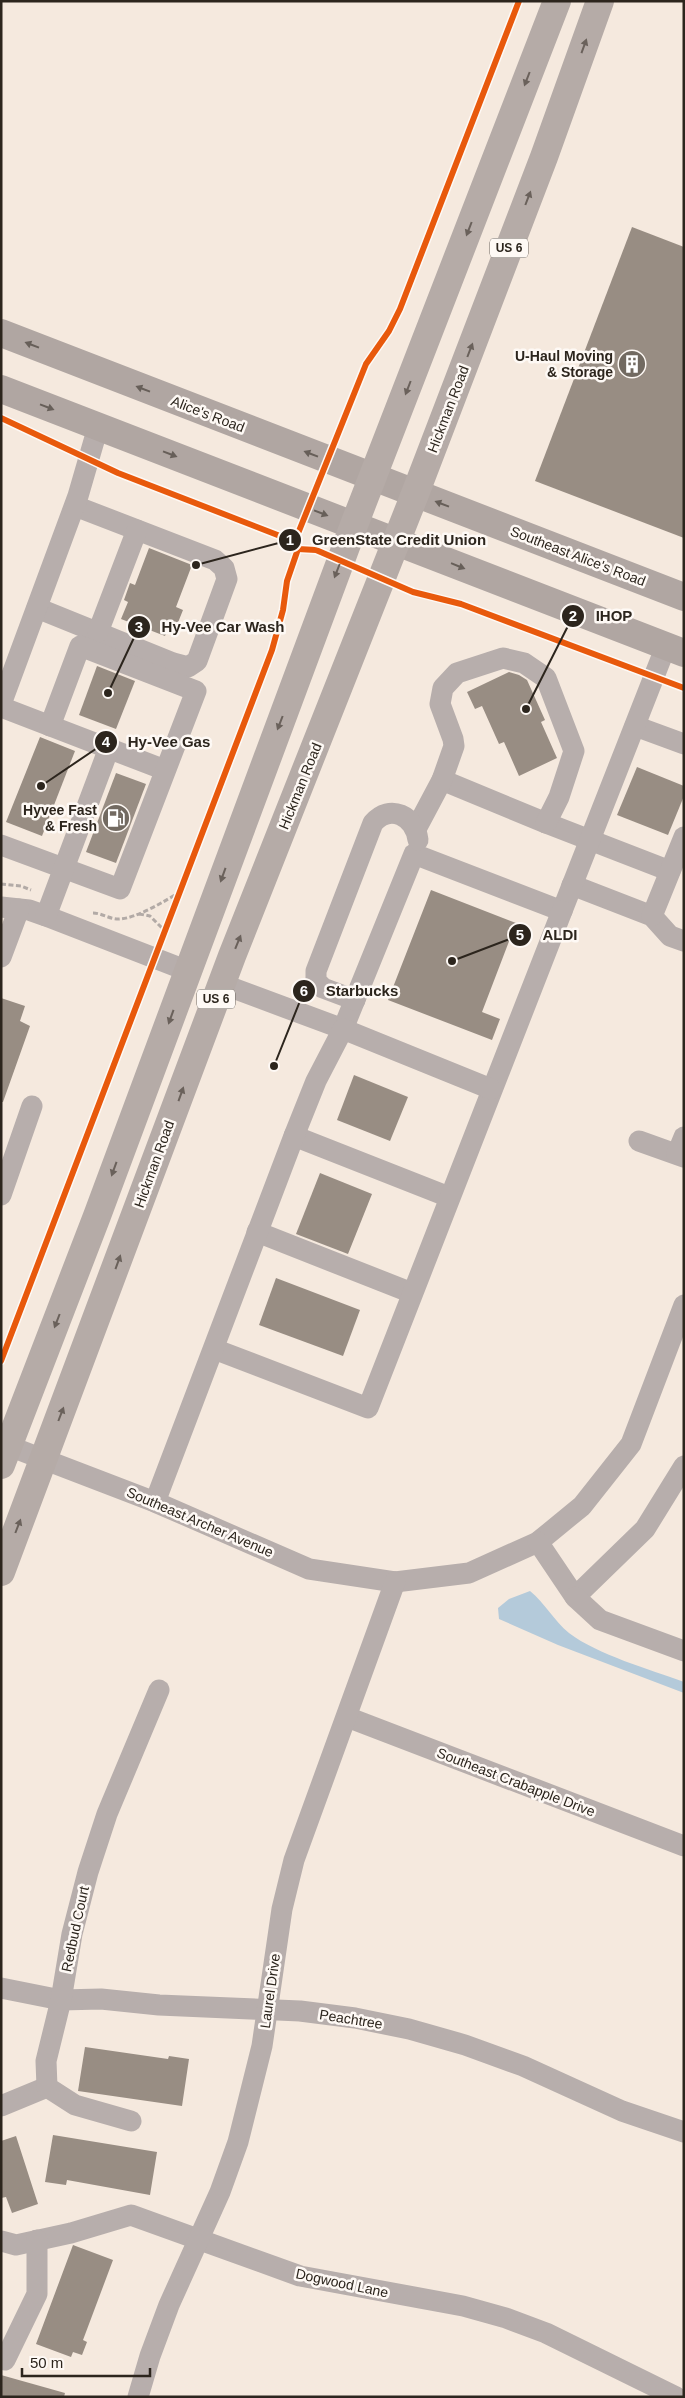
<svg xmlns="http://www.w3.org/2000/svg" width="685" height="2398" viewBox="0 0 685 2398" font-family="Arial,sans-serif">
<rect width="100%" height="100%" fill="#f5e9de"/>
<!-- water -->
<path fill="#b4cada" d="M530,1591C545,1603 554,1621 569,1633C598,1655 649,1669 684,1682V1693L558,1645L499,1619L498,1608L509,1599Z"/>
<!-- building -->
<g fill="#988d83">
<path d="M632,227L684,247V538L535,481Z"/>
<path d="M149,548L192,565L176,607L183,610L177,625L170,622L165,636L121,619L128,602L124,600L130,583L135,585Z"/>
<path d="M97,666L135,681L116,729L79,715Z"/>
<path d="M509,672L519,675L527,680L545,720L541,722L557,758L519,776L504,742L499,744L482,706L475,709L467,692Z"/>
<path d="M40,737L75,751L42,836L6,822Z"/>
<path d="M637,767L684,786V796L668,835L617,815Z"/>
<path d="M116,773L146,784L116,863L86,852Z"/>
<path d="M431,890L516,923L482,1012L500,1019L492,1040L388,1000Z"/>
<path d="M1,998L25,1006L20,1021L30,1026L3,1102H1Z"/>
<path d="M354,1075L408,1097L390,1141L337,1120Z"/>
<path d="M320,1173L372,1194L348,1254L296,1234Z"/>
<path d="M276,1278L360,1310L343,1356L259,1325Z"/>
<path d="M85,2047L168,2059L169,2056L189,2059L182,2106L78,2091Z"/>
<path d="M53,2135L157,2152L150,2195L67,2180L66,2185L45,2182Z"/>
<path d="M16,2136L38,2204L12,2213L6,2197L1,2198V2141Z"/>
<path d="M73,2245L113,2260L83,2340L87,2342L82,2355L73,2352L71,2357L36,2344Z"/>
<path d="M1,2375L65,2393L64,2397H1Z"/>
</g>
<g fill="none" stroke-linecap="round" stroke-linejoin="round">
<!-- path -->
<g stroke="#b2aaa6" stroke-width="3" stroke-dasharray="5 2.5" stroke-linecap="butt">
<path d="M1,884L21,886L31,890"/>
<path d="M93,913C102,913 111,920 120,919C137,918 165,901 180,892"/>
<path d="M139,914L150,916L165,931"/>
</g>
<!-- minor -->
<g stroke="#b7aeac" stroke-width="21">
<path d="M37,608L173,663L188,667L197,661L227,579L224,568L215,560L75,506"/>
<path d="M98,632L137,530"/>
<path d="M1,704L78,496L98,427"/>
<path d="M1,707L165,770"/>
<path d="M635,726L684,744"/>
<path d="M442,780L546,823L670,871"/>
<path d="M416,829L442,780L454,746L453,739L440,704L443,688L457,673L503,658L524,663L546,678L574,751L559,797L546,823"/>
<path d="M1,845L120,889L196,691L80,646L50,726"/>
<path d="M572,885L652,916L670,936L684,941"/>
<path d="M1,907L29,910L46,916L188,971"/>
<path d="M46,916L109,748"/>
<path d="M652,916L684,837"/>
<path d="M1,957L19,909"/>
<path d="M222,984L343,1029L414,854L562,911L666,646"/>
<path d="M355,1000L323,988L316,981V971L373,823C390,803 415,816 418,840"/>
<path d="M294,1136L449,1197"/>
<path d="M639,1141L684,1157"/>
<path d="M677,1154L684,1137"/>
<path d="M1,1195L32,1106"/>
<path d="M257,1232L412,1293"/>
<path d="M214,1349L368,1408L562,911"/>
<path d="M1,1443L155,1502L309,1569L395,1582L469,1573L538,1542L582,1506L631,1444L684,1305"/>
<path d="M155,1502L294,1136L316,1081L343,1029L491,1089"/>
<path d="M538,1542L575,1597L645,1529L684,1466"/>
<path d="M575,1597L600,1620L684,1651"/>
<path d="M347,1717L684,1846"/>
<path d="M1,1988L61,2000L101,1999L159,2005L300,2011L355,2018L409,2029L465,2045L523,2066L622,2111L684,2132"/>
<path d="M1,2106L47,2087"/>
<path d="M131,2121L75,2105L47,2087L46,2061L61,2000L72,1934L88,1872L107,1814L159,1690"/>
<path d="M1,2241L16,2245L71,2233L131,2215L300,2276L463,2306L506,2318L546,2333L676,2397"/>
<path d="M5,2360L37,2294V2240"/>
<path d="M138,2397L150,2356L169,2305L220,2192L238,2142L262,2046L282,1909L294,1860L395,1582"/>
</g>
<!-- major -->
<g stroke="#b0a6a2" stroke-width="28">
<path d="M1,333L684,597"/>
<path d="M1,389L684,653"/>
</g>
<!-- highway -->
<g stroke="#b5aba7" stroke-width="28">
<path d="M1,1465L97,1216L354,525L557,1"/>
<path d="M1,1572L232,956L415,494L544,157L600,1"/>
</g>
<defs>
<g id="cycleway">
<path d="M1,418L118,473L293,541L298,549L287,581L283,610L272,650L1,1361"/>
<path d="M293,541L299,531L366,364L389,331L400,309L519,1"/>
<path d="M298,549L316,550L413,592L461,604L684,688"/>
</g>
</defs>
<!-- cycleway casing -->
<use href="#cycleway" stroke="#fef9f5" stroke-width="9"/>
<!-- cycleway -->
<use href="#cycleway" stroke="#e8590c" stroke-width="6"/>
</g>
<!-- one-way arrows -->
<defs><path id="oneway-solid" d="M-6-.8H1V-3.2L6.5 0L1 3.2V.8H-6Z" transform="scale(1.25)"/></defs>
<g fill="#6a615b">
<use href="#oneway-solid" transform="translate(584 46) rotate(-70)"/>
<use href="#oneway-solid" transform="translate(527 79) rotate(111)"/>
<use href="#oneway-solid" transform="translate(528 198) rotate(-69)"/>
<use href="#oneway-solid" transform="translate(469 229) rotate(111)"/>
<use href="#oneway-solid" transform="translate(470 350) rotate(-69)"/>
<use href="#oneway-solid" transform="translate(408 388) rotate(111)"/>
<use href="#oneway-solid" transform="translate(337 571) rotate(111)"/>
<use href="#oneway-solid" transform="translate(280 723) rotate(111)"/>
<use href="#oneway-solid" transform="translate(223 875) rotate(110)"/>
<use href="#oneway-solid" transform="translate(238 942) rotate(-68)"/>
<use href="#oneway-solid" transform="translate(171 1017) rotate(110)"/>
<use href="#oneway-solid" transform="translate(181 1094) rotate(-70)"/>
<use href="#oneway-solid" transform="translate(114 1169) rotate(110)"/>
<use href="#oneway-solid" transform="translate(118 1262) rotate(-70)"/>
<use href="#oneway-solid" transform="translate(57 1321) rotate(111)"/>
<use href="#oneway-solid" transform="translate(61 1414) rotate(-69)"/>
<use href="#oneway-solid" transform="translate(18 1526) rotate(-69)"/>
</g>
<g fill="#675f59">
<use href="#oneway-solid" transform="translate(32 345) rotate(-159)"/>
<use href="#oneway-solid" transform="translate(143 389) rotate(-159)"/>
<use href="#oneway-solid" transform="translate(47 407) rotate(21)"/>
<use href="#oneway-solid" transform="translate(170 454) rotate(21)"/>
<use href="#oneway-solid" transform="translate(311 454) rotate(-159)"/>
<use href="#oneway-solid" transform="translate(442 504) rotate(-159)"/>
<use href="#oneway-solid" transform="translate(321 513) rotate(21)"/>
<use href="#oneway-solid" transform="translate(458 566) rotate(22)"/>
</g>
<!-- icons -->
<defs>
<symbol id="building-disc" viewBox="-11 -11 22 22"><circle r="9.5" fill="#726a61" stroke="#fef9f5"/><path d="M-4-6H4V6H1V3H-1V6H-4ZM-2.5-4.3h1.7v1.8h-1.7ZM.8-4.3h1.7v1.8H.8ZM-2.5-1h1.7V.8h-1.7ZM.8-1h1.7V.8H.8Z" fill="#fff"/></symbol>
<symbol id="fuel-disc" viewBox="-11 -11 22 22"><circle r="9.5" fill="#726a61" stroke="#fef9f5"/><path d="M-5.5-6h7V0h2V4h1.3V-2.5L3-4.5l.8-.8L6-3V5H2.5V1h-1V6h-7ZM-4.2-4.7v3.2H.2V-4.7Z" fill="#fff"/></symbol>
</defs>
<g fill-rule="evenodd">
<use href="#building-disc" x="616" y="348" width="32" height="32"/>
<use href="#fuel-disc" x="100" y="802" width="32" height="32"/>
</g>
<g text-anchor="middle" stroke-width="5" stroke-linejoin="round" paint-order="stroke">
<!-- shield labels -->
<g fill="#fef9f5" stroke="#6b655e" stroke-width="1">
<rect x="490" y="238.5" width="38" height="19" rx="4"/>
<rect x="197" y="989.5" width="38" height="19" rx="4"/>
</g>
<g font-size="12" font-weight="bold" fill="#2c251d">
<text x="509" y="252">US 6</text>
<text x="216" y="1003">US 6</text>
</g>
<!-- poi labels -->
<g font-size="14" font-weight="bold" fill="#2c251d" stroke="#fef9f5" text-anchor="end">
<text x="613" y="361">U-Haul Moving<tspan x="613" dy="16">&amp; Storage</tspan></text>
<text x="97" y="815">Hyvee Fast<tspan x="97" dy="16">&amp; Fresh</tspan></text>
</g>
<!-- street labels -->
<g font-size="14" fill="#2c251d" stroke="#fef9f5">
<text transform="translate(448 409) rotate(-69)" y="5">Hickman Road</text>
<text transform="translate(208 414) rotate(21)" y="5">Alice's Road</text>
<text transform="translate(578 556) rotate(21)" y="5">Southeast Alice's Road</text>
<text transform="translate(300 786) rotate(-68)" y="5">Hickman Road</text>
<text transform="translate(154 1164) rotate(-70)" y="5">Hickman Road</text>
<text transform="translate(200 1522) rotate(23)" y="5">Southeast Archer Avenue</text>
<text transform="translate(516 1782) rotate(21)" y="5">Southeast Crabapple Drive</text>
<text transform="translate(75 1929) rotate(-78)" y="5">Redbud Court</text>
<text transform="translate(270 1991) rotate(-82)" y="5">Laurel Drive</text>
<text transform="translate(351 2019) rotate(9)" y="5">Peachtree</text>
<text transform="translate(342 2283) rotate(12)" y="5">Dogwood Lane</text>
</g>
</g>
<!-- callouts -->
<path fill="none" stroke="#2c251d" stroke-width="2" d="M196 565L290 540M526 709L573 616M108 693L139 627M41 786L106 742M452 961L520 935M274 1066L304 991"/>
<g fill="#2c251d" stroke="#fef9f5" stroke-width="2">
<circle cx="196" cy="565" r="5"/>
<circle cx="526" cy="709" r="5"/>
<circle cx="108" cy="693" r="5"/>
<circle cx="41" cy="786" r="5"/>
<circle cx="452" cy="961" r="5"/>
<circle cx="274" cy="1066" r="5"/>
<circle cx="290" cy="540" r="12"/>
<circle cx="573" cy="616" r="12"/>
<circle cx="139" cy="627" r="12"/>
<circle cx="106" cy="742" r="12"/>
<circle cx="520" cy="935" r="12"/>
<circle cx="304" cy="991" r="12"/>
</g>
<g font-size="15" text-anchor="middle" font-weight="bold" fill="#fff">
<text x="290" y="545">1</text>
<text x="573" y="621">2</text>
<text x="139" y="632">3</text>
<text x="106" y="747">4</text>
<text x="520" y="940">5</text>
<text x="304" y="996">6</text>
</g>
<g font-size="15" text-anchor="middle" font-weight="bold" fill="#2c251d" stroke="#fef9f5" stroke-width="5" stroke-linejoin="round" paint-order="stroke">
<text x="399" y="545">GreenState Credit Union</text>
<text x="614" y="621">IHOP</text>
<text x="223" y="632">Hy-Vee Car Wash</text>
<text x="169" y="747">Hy-Vee Gas</text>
<text x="560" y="940">ALDI</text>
<text x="362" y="996">Starbucks</text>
</g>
<!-- border -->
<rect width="685" height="2398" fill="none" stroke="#2c251d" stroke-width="5"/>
<!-- scale -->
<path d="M22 2368v8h128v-8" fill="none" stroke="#2c251d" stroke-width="2.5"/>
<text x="30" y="2368" font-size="15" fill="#2c251d" stroke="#fef9f5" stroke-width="4" paint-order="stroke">50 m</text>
</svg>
